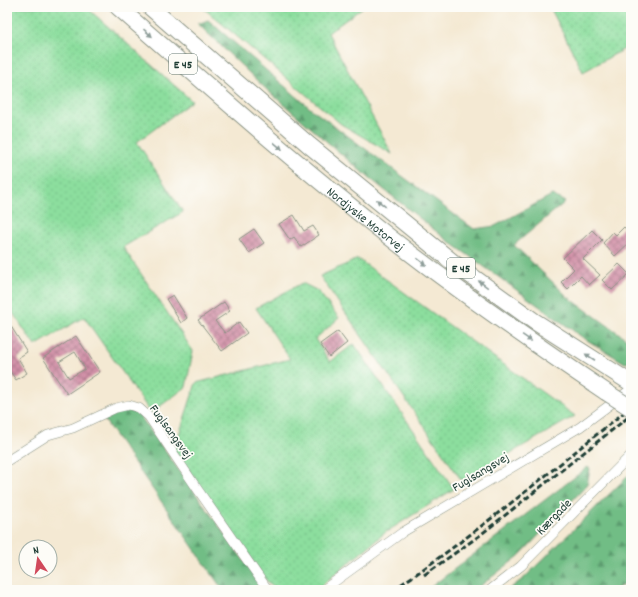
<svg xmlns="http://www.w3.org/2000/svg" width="638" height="597" viewBox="0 0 638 597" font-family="Dekko,sans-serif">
<defs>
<pattern id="grass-dots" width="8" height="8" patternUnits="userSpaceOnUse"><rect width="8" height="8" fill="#8cde9e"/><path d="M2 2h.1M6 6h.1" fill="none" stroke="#78bf89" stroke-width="1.8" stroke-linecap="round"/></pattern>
<pattern id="forest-firs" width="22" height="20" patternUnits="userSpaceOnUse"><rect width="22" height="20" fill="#71bd85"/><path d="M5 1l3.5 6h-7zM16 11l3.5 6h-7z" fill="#5c9b6e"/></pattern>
<pattern id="building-cross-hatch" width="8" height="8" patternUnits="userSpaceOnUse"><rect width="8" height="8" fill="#d190a7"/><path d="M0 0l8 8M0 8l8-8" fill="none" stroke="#a97789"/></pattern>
</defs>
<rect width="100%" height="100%" fill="#fdfcf7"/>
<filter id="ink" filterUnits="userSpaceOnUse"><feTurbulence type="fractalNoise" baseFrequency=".025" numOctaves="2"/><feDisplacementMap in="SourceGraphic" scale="8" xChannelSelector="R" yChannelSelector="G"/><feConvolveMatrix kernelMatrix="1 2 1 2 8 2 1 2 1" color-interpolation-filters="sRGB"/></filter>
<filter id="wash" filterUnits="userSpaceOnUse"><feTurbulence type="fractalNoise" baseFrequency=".012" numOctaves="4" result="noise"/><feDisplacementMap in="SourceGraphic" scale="16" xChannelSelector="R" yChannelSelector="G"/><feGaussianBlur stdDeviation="0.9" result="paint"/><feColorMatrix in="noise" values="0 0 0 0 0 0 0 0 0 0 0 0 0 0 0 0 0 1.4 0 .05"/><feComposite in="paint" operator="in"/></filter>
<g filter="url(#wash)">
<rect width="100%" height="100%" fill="#f4e9d3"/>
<!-- grass -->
<g fill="url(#grass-dots)" stroke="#568e69">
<path d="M7,7H86L192,101L137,142L183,212L123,247L193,351L186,387L151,413L84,317L35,346L7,304Z"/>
<path d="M202,7H363L328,33L392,154L341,124Z"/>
<path d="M550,7H631V45L583,72Z"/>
<path d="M358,259L575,416L462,481L320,276Z"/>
<path d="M302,283L318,291L339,318L315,339L330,362L354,344L454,489L386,532L316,590H276L265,579L174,450L196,383L290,359L256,308Z"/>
</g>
<!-- forest -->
<g fill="url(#forest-firs)" stroke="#487d5c">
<path d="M208,20L310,108L474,229L495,226L552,195L565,202L514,245L568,297L631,342V362L625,363L582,337L447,240L362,172L266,89L198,24Z"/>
<path d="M127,409L140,416L265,590H223L103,418L114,411Z"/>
<path d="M588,467L590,469L587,485L519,556L475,590H427Z"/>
<path d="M631,473V581L614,590H508L524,578Z"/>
</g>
<g id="blocks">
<!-- building -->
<g fill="url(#building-cross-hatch)" fill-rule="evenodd">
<path d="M294,215L304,231L313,226L319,235L301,247L294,237L290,240L279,224Z"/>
<path d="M624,227L631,234V241L615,256L603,243L613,232L616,235Z"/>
<path d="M254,229L264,243L249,253L239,239Z"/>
<path d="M592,230L602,240L583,259L600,275L589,285L581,276L568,289L561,282L574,269L563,258Z"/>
<path d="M619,264L629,274L612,290L602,280Z"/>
<path d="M173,295L187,318L181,323L166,299Z"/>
<path d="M224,302L230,311L215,321L225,333L239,322L247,333L222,351L198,320Z"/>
<path d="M7,320L27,352L18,358L27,373L16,380L7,367Z"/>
<path d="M338,331L347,343L329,357L320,344Z"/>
<path d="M76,336L100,372L67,394L43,358ZM75,352L85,369L69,378L59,362Z"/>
</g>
</g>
</g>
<g filter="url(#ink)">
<use href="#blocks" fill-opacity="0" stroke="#8a9384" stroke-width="1"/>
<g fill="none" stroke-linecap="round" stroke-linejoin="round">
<defs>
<g id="minor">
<path d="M7,461L48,435L73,428L116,408L129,405L139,408L149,417L196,487L268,590"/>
<path d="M323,590L403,532L580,427L631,389"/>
<path d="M490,590L521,566L631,455"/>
</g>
<g id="motorway">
<path id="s1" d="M118,7C208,86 298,166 392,239C461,293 533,343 606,392"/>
<path d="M150,7L309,145L455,264L534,321L631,383"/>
</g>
</defs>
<!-- minor casing -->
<use href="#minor" stroke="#8a9384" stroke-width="10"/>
<!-- motorway casing -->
<use href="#motorway" stroke="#8a9384" stroke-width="18"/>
<!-- minor -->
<use href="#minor" stroke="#fff" stroke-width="9"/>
<!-- motorway -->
<use href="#motorway" stroke="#fff" stroke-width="16"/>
<!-- rail -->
<g stroke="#1f3d34" stroke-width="3" stroke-dasharray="6 3" stroke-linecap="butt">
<path d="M424,575L479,536L631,415"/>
<path d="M393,590C476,534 553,469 631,407"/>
</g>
<defs>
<path id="motorway-bridge" d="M606,392L631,408"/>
</defs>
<!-- motorway-bridge casing -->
<use href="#motorway-bridge" stroke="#8a9384" stroke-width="18" stroke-linecap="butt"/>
<!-- motorway-bridge -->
<use href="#motorway-bridge" stroke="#fff" stroke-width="16"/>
</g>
<!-- one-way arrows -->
<defs><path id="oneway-solid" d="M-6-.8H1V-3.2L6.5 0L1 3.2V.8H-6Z"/></defs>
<g fill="#8f9e9a">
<use href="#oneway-solid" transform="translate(148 33) rotate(41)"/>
<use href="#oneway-solid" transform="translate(278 146) rotate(40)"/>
<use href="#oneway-solid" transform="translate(381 203) rotate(-141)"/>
<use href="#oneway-solid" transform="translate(422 262) rotate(37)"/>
<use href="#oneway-solid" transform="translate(483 284) rotate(-144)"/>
<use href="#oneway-solid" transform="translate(527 338) rotate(35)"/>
<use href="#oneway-solid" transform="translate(590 357) rotate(-147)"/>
</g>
</g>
<g text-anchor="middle" stroke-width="3.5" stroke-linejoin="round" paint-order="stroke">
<!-- shield labels -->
<g fill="#fdfcf7" stroke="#62766e" stroke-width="1">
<rect x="169" y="54" width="28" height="20" rx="3"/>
<rect x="447" y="258" width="28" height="20" rx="3"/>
</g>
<g font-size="12" font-weight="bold" fill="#1f3d34">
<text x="183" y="68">E 45</text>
<text x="461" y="272">E 45</text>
</g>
<!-- street labels -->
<g font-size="13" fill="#1f3d34" stroke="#fdfcf7">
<text dy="5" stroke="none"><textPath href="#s1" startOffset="326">Nordjyske Motorvej</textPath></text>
<text transform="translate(172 431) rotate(54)" y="5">Fuglsangsvej</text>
<text transform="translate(480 471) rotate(-31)" y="5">Fuglsangsvej</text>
<text transform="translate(553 516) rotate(-46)" y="5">Kærgade</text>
</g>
</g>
<!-- margin -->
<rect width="638" height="597" fill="none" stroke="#fdfcf7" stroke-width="24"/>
<!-- north arrow -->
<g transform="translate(38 559) rotate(347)"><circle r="19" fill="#fdfcf7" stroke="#a4b0a9"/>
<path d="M0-3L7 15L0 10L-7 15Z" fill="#d1495b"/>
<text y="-6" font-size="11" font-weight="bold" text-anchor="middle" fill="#1f3d34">N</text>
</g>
</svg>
